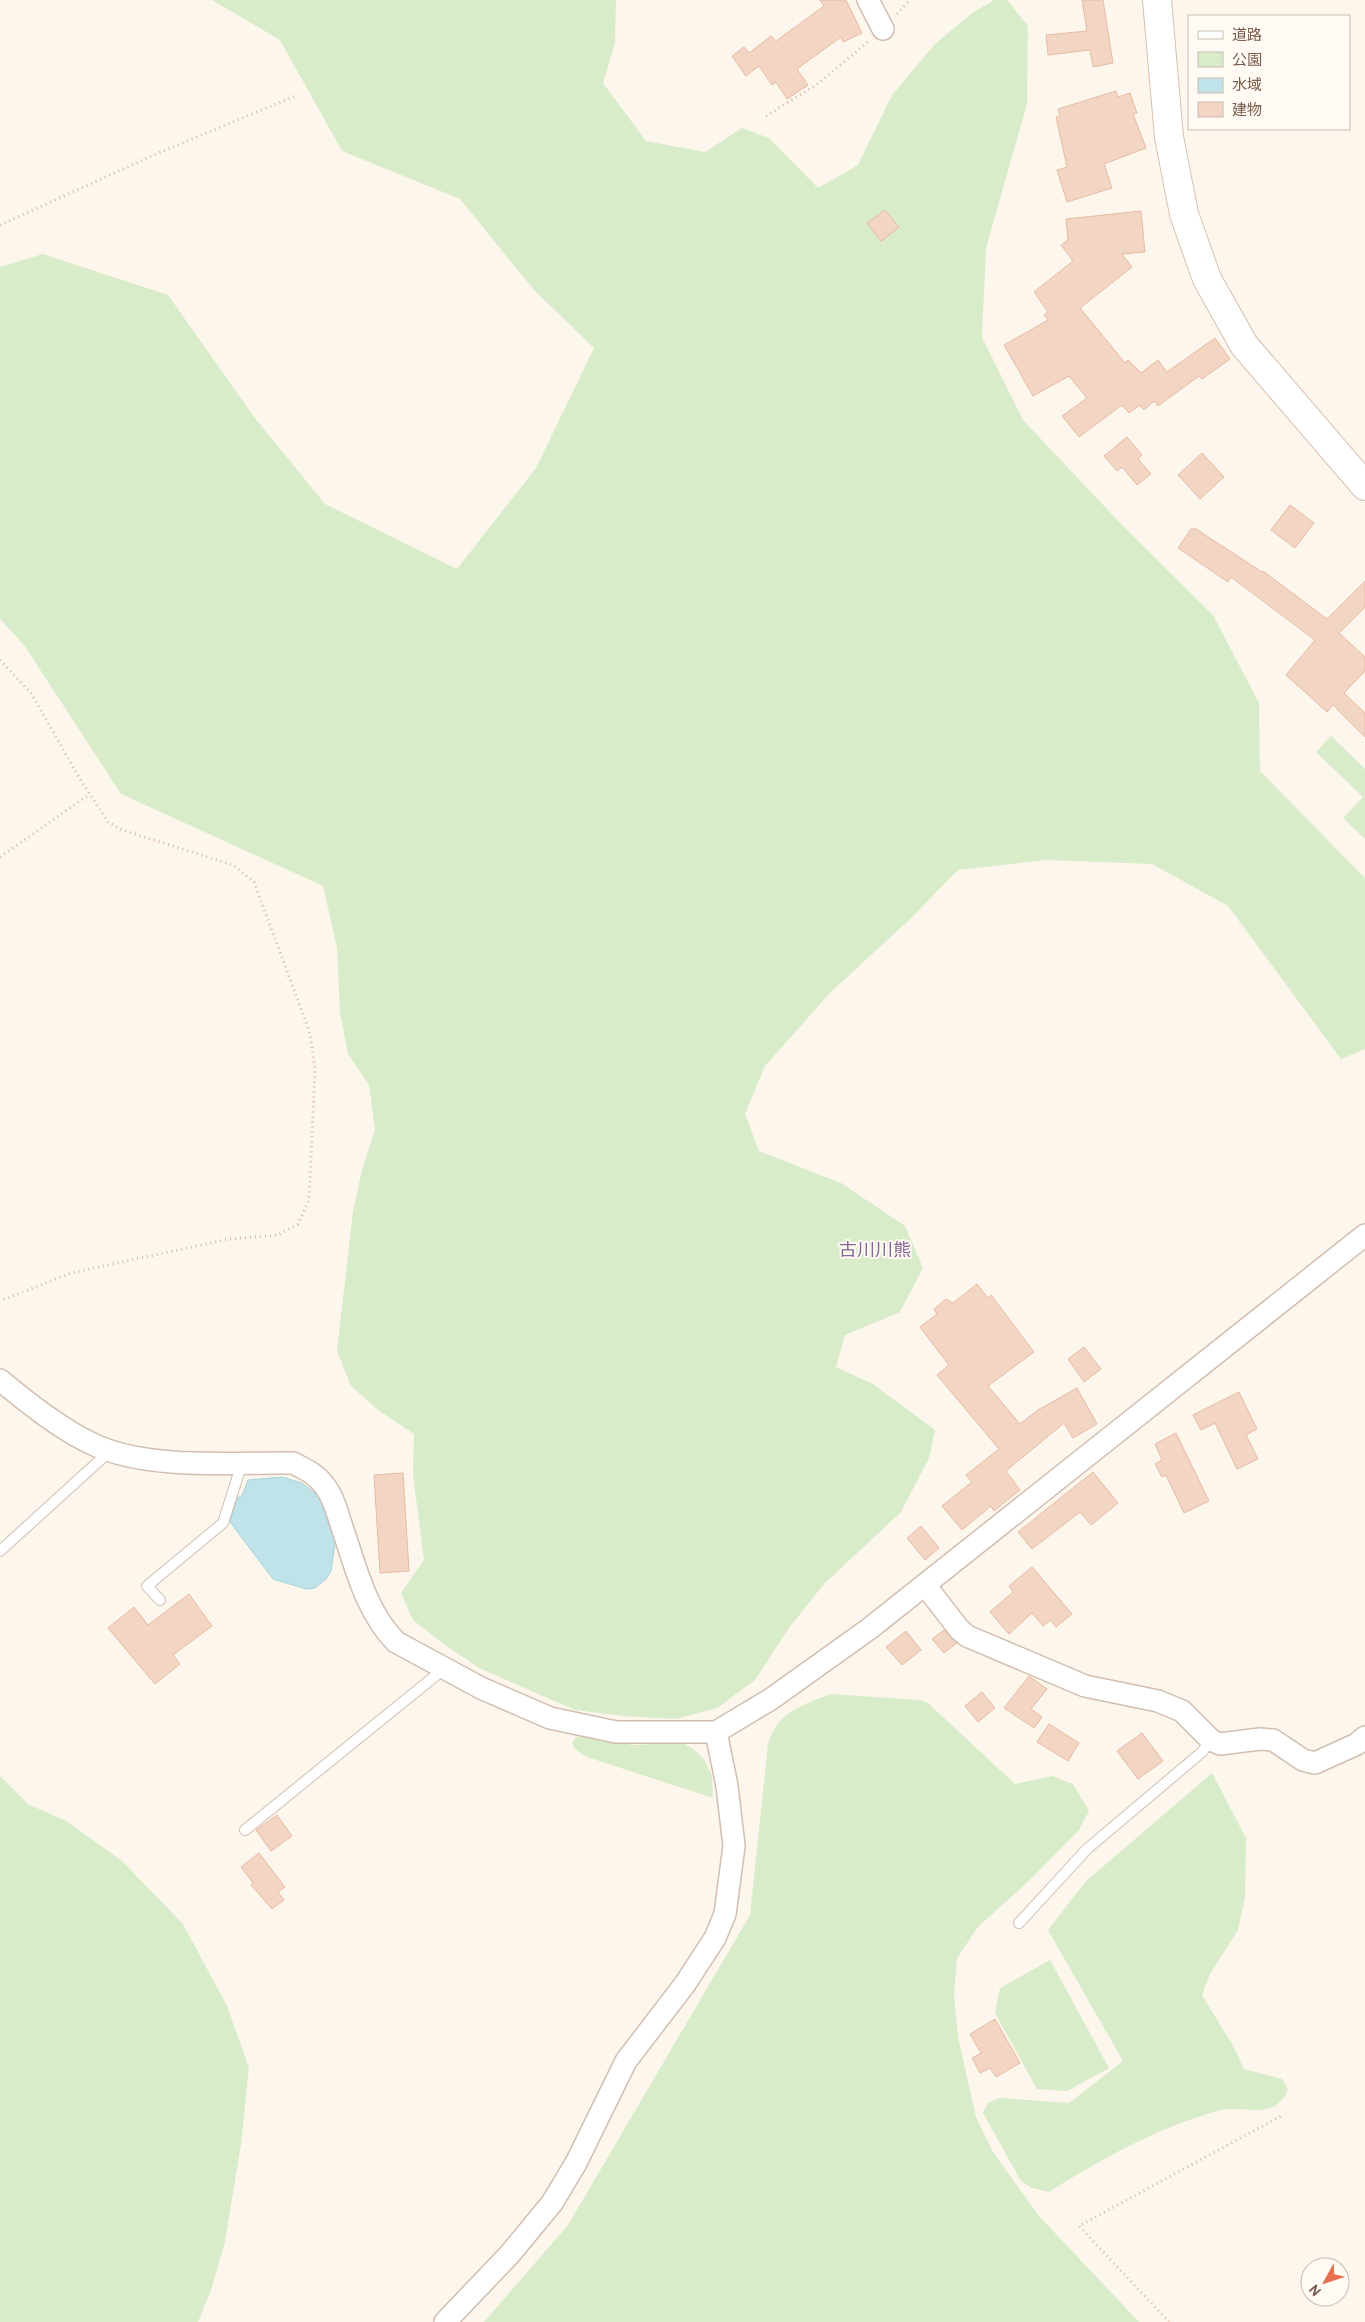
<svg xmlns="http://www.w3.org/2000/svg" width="1365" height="2322" viewBox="0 0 1365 2322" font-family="Overpass,'Noto Sans JP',sans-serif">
<rect width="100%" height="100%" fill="#fdf6ec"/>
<!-- green -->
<g fill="#d8ecc9">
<path d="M212,0H616L615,43L603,83L646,141L705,152L742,128L769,138L818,188L858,165L892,95L935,44L972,13L994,0H1007L1028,26L1027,104L986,248L982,337L1023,420L1123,526L1213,615L1259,703L1260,771L1365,878V1049L1341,1059L1228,906L1152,864L1046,860L958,870L909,920L831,992L765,1066L745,1114L759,1151L841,1183L905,1226L923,1268L900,1312L845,1335L836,1367L873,1384L935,1430L929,1458L901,1512L824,1584L789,1628L755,1680L717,1708L676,1719L623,1716L575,1710L479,1668L442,1643L413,1620L401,1593L424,1560L413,1474L414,1434L378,1410L351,1386L337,1351L353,1211L362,1170L375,1129L369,1085L348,1054L340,1012L337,948L323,886L121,794L24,645L0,619V267L43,254L168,295L254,417L325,504L457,569L536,468L594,348L534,290L460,199L342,151L280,40Z"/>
<path d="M1331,736L1365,769V839L1343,818L1363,797L1316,752Z"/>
<path d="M830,1694L920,1700L928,1703L1015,1784L1052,1776L1073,1784L1089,1811L1079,1830L1030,1880L978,1927L957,1958L954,1996L958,2037L976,2117L993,2152L1039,2216L1139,2322H484L568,2225L750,1915L768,1744C778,1711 801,1706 830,1694Z"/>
<path d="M583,1736L633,1745L683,1743L696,1751L705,1761L712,1775L713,1798L587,1757L576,1750L572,1743L576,1737Z"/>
<path d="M1212,1773L1246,1838L1245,1898L1238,1930L1210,1974L1202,1995L1232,2044L1244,2069L1282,2079L1288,2090C1274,2123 1243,2103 1217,2111C1155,2129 1103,2158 1049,2192L1032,2188L1021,2181L983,2113L988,2103L999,2098L1069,2103L1123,2061L1048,1930L1085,1882Z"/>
<path d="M0,1776L28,1804L66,1821L122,1861L183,1924L227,2006L249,2068L241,2144L225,2242L211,2290L198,2322H0Z"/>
<path d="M1050,1960L1109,2068L1067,2091L1037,2089L995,2013L1000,1988Z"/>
</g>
<!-- water -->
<path fill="#bfe3e8" stroke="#a5d3da" d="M282,1477L302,1483L320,1497L335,1543L331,1571L326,1579L315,1588L306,1589L273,1579L230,1522L237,1498L242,1496L248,1480Z"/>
<!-- building -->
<g fill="#f3d5c3" stroke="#e6bba3">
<path d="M820,0H846L862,33L843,42L841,37L797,69L808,85L787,99L776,82L772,85L759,66L746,76L732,56L744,47L749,53L771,36L776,41L824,6Z"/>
<path d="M1082,0H1103L1113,63L1093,67L1090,50L1048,55L1046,35L1087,31Z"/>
<path d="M1116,91L1118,97L1130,93L1137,113L1133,114L1146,148L1104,164L1112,188L1067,202L1057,170L1067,167L1056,117L1060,116L1058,109Z"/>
<path d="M885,210L899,227L881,241L867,223Z"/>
<path d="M1141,211L1145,252L1122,254L1132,267L1080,308L1125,363L1128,360L1141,373L1158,360L1167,372L1215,338L1230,359L1202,379L1199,376L1158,406L1154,401L1144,410L1140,405L1129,413L1122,405L1079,437L1062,416L1087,398L1069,376L1033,396L1004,345L1048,320L1044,315L1048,312L1034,292L1073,261L1061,245L1068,240L1066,219Z"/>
<path d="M1127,437L1142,455L1138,459L1151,474L1137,485L1122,467L1117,471L1104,456Z"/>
<path d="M1202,453L1224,477L1200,499L1178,475Z"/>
<path d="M1290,505L1314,523L1295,548L1271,530Z"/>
<path d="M1191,529H1196L1262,572L1263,571L1327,619L1365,581V607L1339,633L1365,657V671L1344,693L1365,713V737L1333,705L1327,712L1286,675L1315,640L1231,577L1228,582L1178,548Z"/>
<path d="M977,1284L988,1298L991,1295L1034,1352L988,1386L1020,1424L1038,1410L1077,1388L1097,1424L1073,1438L1064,1423L1006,1471L1020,1490L994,1511L991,1506L962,1530L942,1506L972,1482L966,1475L999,1449L937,1375L949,1365L920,1327L937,1314L934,1309L946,1299L953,1303Z"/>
<path d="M1084,1347L1101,1369L1084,1382L1068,1359Z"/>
<path d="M1239,1392L1257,1429L1246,1435L1258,1459L1237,1469L1215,1423L1201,1430L1193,1415Z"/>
<path d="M1176,1433L1209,1501L1184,1513L1166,1475L1162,1477L1155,1464L1162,1460L1155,1444Z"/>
<path d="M1093,1472L1118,1503L1091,1525L1080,1512L1032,1549L1018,1532Z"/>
<path d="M403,1473L409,1571L380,1573L374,1475Z"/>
<path d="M921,1526L939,1548L925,1560L907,1538Z"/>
<path d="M1032,1567L1072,1614L1056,1627L1051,1620L1043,1626L1032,1613L1009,1634L990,1612L1013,1592L1009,1586Z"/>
<path d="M189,1594L212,1626L173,1655L180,1664L155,1684L108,1628L134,1607L148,1625Z"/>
<path d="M944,1630L957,1643L944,1653L932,1639Z"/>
<path d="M906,1631L921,1650L902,1665L886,1647Z"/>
<path d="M1029,1676L1047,1689L1031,1709L1042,1717L1034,1728L1004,1708Z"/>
<path d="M982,1692L995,1708L978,1722L965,1706Z"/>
<path d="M1049,1724L1079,1743L1068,1761L1037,1742Z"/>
<path d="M1142,1733L1163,1761L1138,1779L1117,1751Z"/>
<path d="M277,1815L292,1836L271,1851L256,1830Z"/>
<path d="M259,1853L285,1887L278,1892L284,1900L272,1909L251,1885L253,1883L241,1867Z"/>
<path d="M995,2019L1020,2063L996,2077L990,2068L980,2073L972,2058L981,2053L970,2034Z"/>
</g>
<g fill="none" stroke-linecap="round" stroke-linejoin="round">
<defs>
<g id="lane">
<path d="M0,1551L110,1451"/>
<path d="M160,1600L147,1586L223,1523L242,1463"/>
<path d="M245,1830L445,1668"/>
<path d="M1019,1923L1087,1849L1202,1752L1211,1740"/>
</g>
<g id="street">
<path d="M868,0L883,29"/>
<path d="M0,1380C28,1403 64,1432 97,1446C153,1470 233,1462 293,1463C305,1469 316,1474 324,1485C333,1496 337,1511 341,1524C355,1564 365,1611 396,1642L481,1688L550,1718L616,1732H716L771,1699L869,1629L1365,1235"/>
<path d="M925,1585L959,1629L967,1636L1085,1686L1158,1701L1182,1711L1211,1740L1220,1744L1260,1739L1273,1740L1303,1760L1315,1763L1357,1744L1365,1737"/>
<path d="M445,2322L509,2255L552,2203L576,2163L626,2061L685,1984L715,1938L725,1914L734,1846L727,1786L716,1732"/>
</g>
<path id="secondary" d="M1157,0L1169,137L1184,214L1207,279L1244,345L1365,486"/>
</defs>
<!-- lane casing -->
<use href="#lane" stroke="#d1beb0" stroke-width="12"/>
<!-- street casing -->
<use href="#street" stroke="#d1beb0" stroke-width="24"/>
<!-- secondary casing -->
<use href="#secondary" stroke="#d6c0b0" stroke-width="30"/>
<!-- path -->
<g stroke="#d9b8a5" stroke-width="3" stroke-dasharray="1 4" stroke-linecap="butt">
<path d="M897,14L910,0"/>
<path d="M766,116L819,83L869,41"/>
<path d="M0,225L154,155L295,96"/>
<path d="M0,660L31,693L80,779L108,822L122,830L233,865L254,882L310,1033L315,1070L309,1200L298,1224L278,1235L229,1239L71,1273L0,1301"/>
<path d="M0,857L90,794"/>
<path d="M1169,2322L1079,2226L1281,2116"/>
</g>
<!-- lane -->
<use href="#lane" stroke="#fff" stroke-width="10"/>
<!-- street -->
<use href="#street" stroke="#fff" stroke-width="21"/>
<!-- secondary -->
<use href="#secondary" stroke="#fff" stroke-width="28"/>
</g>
<g text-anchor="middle" stroke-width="4" stroke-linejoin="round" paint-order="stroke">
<!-- quarter labels -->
<g font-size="18" fill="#846695" stroke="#fffaf3">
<text x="875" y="1256">古川川熊</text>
</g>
</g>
<!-- legend -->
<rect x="1188" y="15" width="162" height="115" fill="#fffaf3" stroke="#cabbb1"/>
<rect x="1198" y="31" width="25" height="8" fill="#ffffff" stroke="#cabbb1"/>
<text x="1232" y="40" font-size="15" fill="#7a5c4d">道路</text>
<rect x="1198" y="52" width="25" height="15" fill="#d8ecc9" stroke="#cabbb1"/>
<text x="1232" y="65" font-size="15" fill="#7a5c4d">公園</text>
<rect x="1198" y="78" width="25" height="15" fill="#bfe3e8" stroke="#cabbb1"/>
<text x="1232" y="90" font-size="15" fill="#7a5c4d">水域</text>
<rect x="1198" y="102" width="25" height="15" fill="#f3d5c3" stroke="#cabbb1"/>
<text x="1232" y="115" font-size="15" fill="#7a5c4d">建物</text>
<!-- north arrow -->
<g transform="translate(1325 2282) rotate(230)"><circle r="24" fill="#fffaf3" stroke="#cabbb1"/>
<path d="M0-4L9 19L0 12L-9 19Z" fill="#e76f51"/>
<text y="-8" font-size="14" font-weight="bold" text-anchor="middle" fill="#7a5c4d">N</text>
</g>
</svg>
